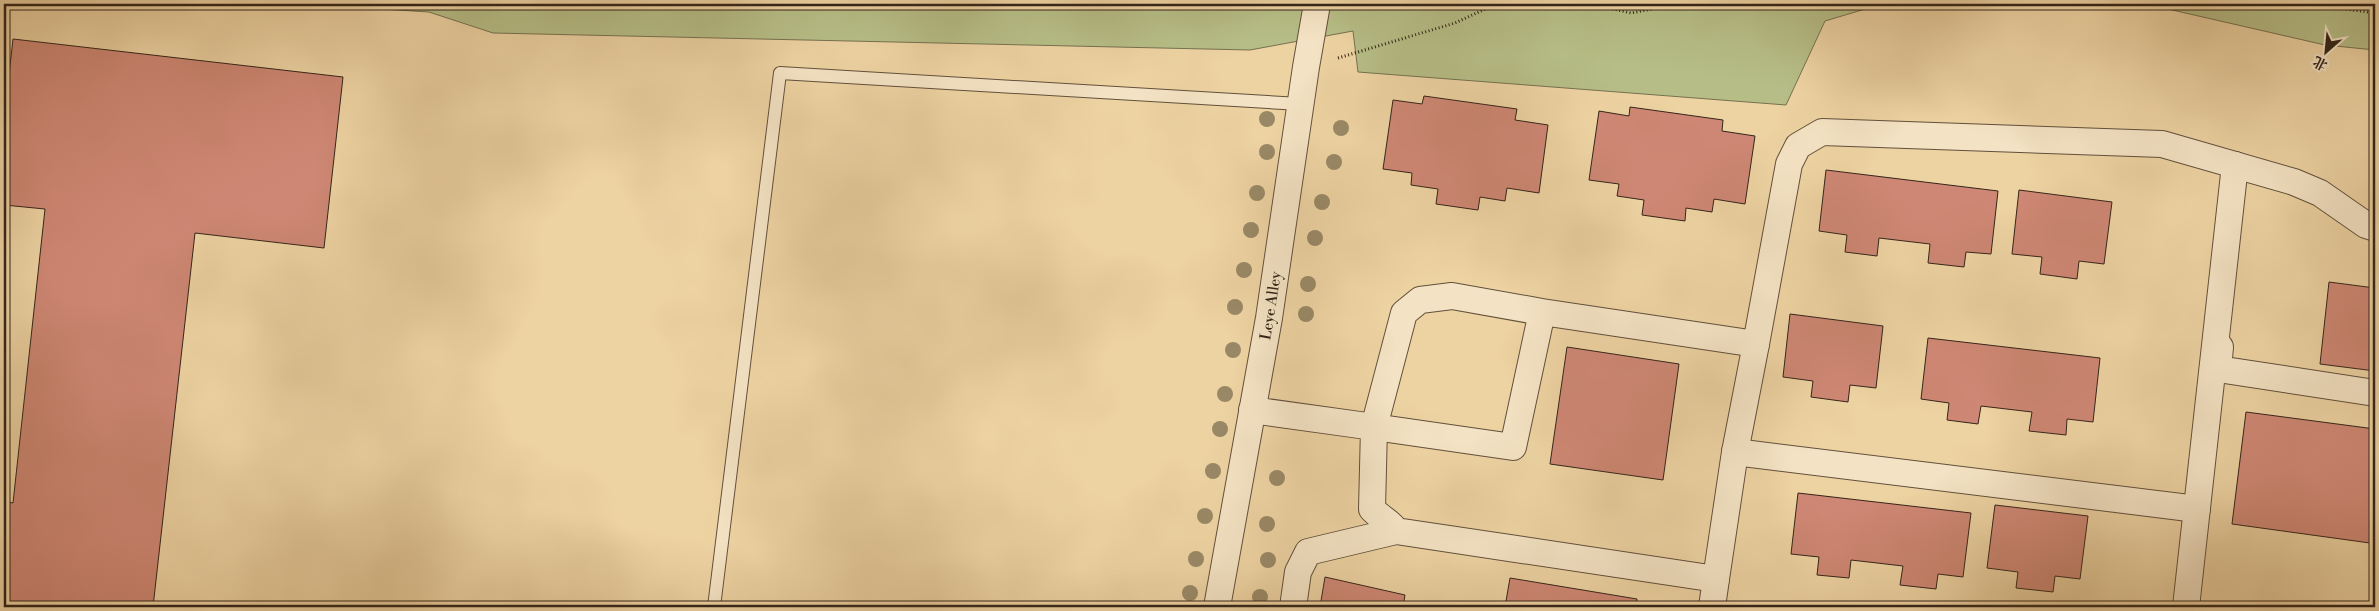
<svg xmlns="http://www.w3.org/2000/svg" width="2379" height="611" viewBox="0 0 2379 611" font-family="'Libre Bodoni','Noto Serif SC',serif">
<rect width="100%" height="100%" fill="#edd2a2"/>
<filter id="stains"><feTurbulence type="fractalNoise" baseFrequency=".004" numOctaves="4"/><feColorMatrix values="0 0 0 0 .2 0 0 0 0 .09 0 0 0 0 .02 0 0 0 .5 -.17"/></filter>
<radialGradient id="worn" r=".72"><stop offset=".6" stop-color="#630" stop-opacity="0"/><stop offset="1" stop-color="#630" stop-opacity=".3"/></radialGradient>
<!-- green -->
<g fill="#b6bd86" stroke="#757150">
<path d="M302,4H1882L1825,21L1786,105L1358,72L1353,31L1250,50L493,33L429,12Z"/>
<path d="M2146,4H2375V50L2325,45Z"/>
</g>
<!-- building -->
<g fill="#ce8774" stroke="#342519">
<path d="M1091,4H1147L1148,7L1091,8Z"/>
<path d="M13,39L343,77L324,248L195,233L153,607H4V501L13,503L45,209L4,205V119Z"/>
<path d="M1424,96L1517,109L1515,120L1548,125L1539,193L1507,188L1505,201L1480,197L1478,210L1436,204L1438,189L1411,185L1412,173L1383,169L1393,100L1422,104Z"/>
<path d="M1630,107L1723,120L1722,131L1755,136L1745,204L1714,199L1712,212L1686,208L1685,221L1642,215L1644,200L1617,196L1619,184L1589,180L1599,111L1629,116Z"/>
<path d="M1826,170L1998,191L1991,254L1966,252L1964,267L1928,263L1930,244L1879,238L1877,256L1845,252L1847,235L1819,231Z"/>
<path d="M2019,190L2112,202L2104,264L2079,261L2077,279L2040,274L2042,257L2012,254Z"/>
<path d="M2329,282L2375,288V371L2320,364Z"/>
<path d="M1790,314L1883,326L1876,388L1850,385L1848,402L1811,397L1813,381L1783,377Z"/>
<path d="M1928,338L2100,358L2093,422L2067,419L2066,435L2029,431L2032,412L1981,406L1978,424L1947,420L1949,403L1921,399Z"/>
<path d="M1567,347L1679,364L1663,480L1550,464Z"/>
<path d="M2246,412L2375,429V505L2370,543L2232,524Z"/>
<path d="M1798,493L1971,513L1963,577L1938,574L1936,589L1900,585L1903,566L1851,560L1849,578L1817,575L1819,557L1791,554Z"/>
<path d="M1995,505L2088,516L2080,579L2055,576L2053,592L2016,588L2018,572L1987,568Z"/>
<path d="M1325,577L1405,595L1403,607H1320Z"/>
<path d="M1510,578L1637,599L1636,607H1505Z"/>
</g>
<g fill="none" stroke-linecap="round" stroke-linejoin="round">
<defs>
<path id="service" d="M714,607L780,73L1300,104"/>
<g id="minor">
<path d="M1756,344L1789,164L1798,146L1822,132L2162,144L2294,182L2320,193L2366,225L2375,228"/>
<path d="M2220,347L2218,369L2375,393"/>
<path d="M1252,410L1374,427L1372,509C1380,518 1391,522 1396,531L1716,579L1735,452L1756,344L1542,312L1513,447L1374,427L1404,313L1420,300L1452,296L1542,312"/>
<path d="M1735,452L2197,509"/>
<path id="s1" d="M1217,607L1269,318L1306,67L1317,4"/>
<path d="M1293,607L1298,572L1308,552L1396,531"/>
<path d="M1712,607L1716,579"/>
<path d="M2186,607L2235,165"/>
</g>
</defs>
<!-- service casing -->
<use href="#service" stroke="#62503b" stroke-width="14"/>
<!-- minor casing -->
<use href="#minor" stroke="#62503b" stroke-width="28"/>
<!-- path -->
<g stroke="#342519" stroke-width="3" stroke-dasharray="1 2.5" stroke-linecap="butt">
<path d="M1592,4L1631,13L1677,4"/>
<path d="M2308,4L2375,13"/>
<path d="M1338,58L1455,23L1496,4"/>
</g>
<!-- service -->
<use href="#service" stroke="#f3e2c3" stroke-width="12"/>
<!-- minor -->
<use href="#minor" stroke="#f3e2c3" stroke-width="26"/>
</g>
<!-- trees -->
<g fill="#986">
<circle cx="1267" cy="119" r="8"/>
<circle cx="1341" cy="128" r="8"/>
<circle cx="1267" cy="152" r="8"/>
<circle cx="1334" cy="162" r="8"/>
<circle cx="1257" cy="193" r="8"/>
<circle cx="1322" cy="202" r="8"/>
<circle cx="1251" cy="230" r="8"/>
<circle cx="1315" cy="238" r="8"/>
<circle cx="1244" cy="270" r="8"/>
<circle cx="1308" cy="284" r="8"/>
<circle cx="1235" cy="307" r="8"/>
<circle cx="1306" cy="314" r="8"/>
<circle cx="1233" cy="350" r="8"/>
<circle cx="1225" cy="394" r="8"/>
<circle cx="1220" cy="429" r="8"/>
<circle cx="1213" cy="471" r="8"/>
<circle cx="1277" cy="478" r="8"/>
<circle cx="1205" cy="516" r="8"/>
<circle cx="1267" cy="524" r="8"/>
<circle cx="1196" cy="559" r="8"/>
<circle cx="1268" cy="560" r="8"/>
<circle cx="1190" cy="593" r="8"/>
<circle cx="1260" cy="597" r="8"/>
</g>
<g text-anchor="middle" stroke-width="4.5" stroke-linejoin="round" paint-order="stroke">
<!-- street labels -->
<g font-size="15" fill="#342519" stroke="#f3e2c3">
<text dy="5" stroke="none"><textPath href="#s1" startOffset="306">Leye Alley</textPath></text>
</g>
</g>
<!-- margin -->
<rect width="2379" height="611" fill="none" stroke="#edd2a2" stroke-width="20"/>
<rect x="5" y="5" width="2369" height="601" fill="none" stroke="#342519" stroke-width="2.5"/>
<rect x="10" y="10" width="2359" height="591" fill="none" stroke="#342519"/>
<!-- north arrow -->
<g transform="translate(2326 52) rotate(207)" stroke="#f3e2c3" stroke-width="4" paint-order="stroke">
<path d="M0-4L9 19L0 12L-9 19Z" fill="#342519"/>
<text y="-8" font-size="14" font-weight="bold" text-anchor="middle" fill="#342519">北</text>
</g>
<rect width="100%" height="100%" filter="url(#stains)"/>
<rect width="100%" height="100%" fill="url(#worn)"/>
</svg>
